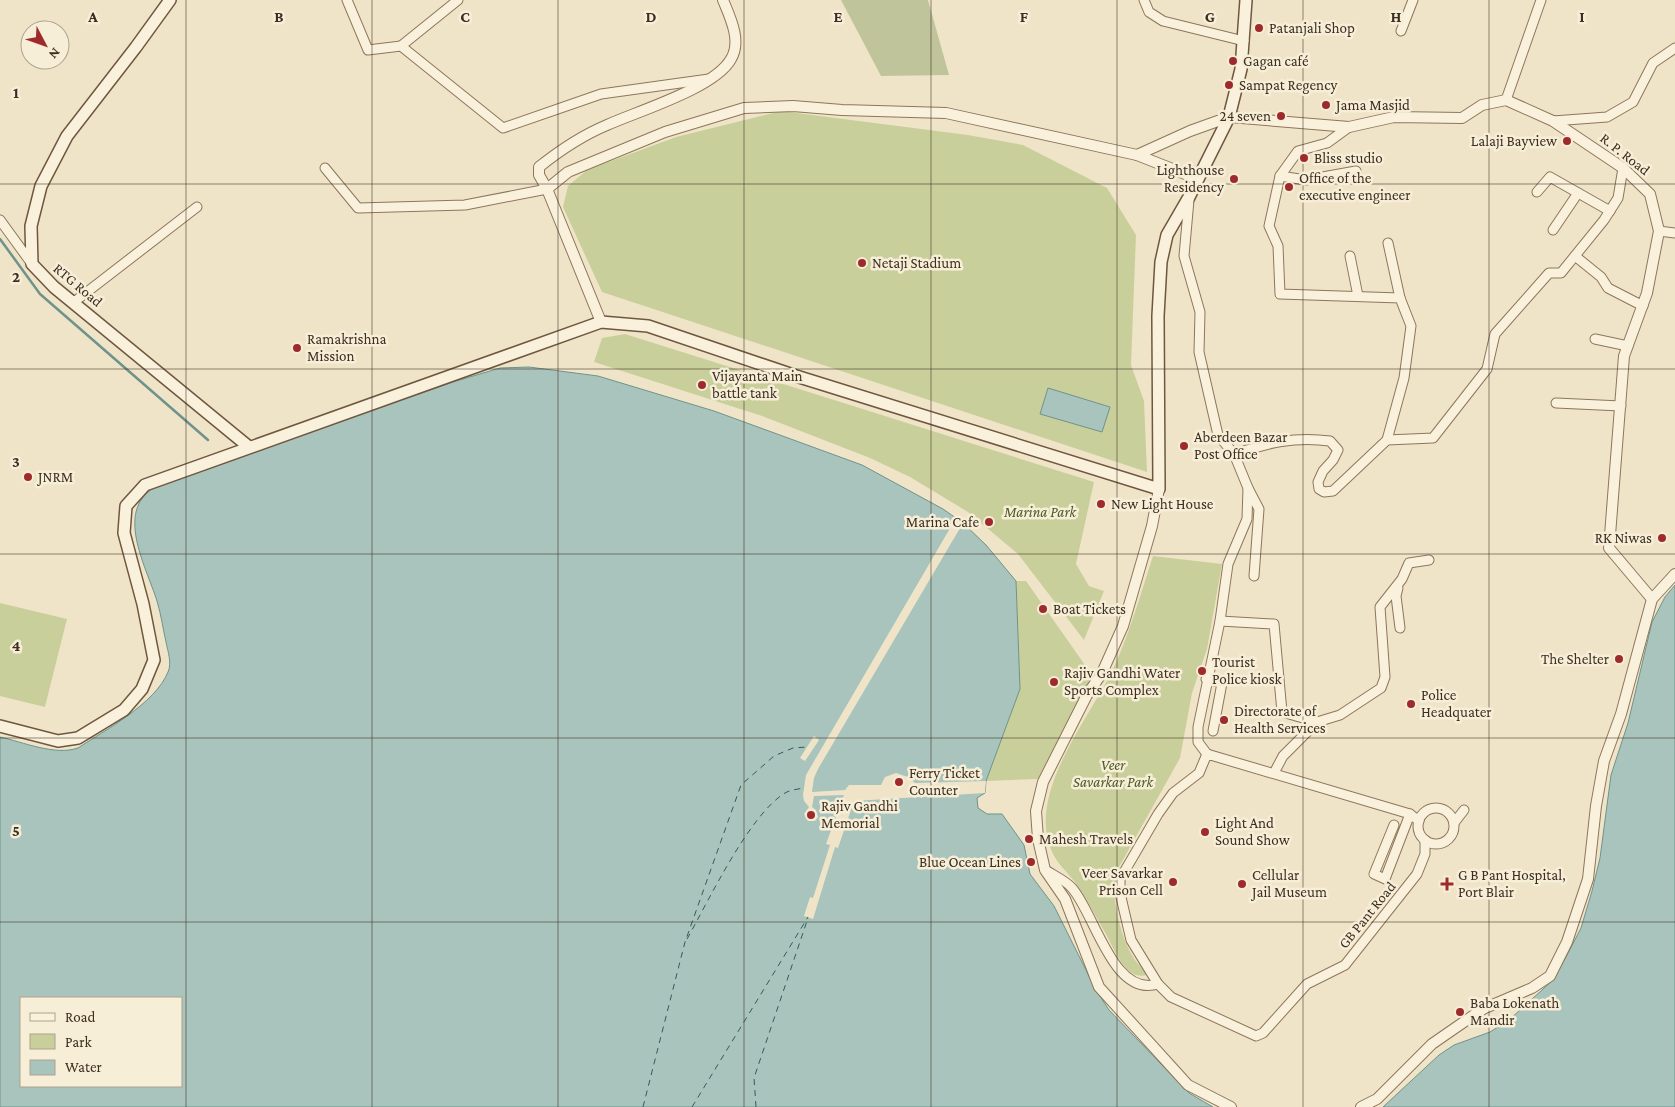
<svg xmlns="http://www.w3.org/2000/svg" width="1675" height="1107" viewBox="0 0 1675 1107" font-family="'Crimson Pro',serif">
<rect width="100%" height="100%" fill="#f0e4c8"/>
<!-- green -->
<g fill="#c9cf9b">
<path d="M781,111L968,135L1023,145L1107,188L1136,235L1131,365L1144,401L1147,472L602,292L563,207L568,186L587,170L676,137Z"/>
<path d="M625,334L1094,482L1076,564L1089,586L1104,591L1084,640L1018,554L968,512L910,477L870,458L762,416L594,362L602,338Z"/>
<path d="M1153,556L1222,564L1207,649L1192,693L1180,758L1114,876C1113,902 1120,937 1135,960C1139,966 1145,968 1147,975C1126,981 1115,951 1107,936C1097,918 1086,899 1074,881C1063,867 1055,862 1049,844C1031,787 1091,716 1114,667C1130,632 1141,593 1153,556Z"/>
<path d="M1016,581H1026L1092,675L1038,779L986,781L1020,689Z"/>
<path d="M0,603L67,619L45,707L0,696Z"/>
</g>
<!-- cemetery -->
<path fill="#bfc49a" d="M841,0H928L949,75L881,76Z"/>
<!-- water -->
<g fill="#a9c4bc" stroke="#6f938a" fill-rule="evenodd">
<path d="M529,367L598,376L714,411L862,465L943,509L963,523L986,545L1016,581L1020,689L986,781L985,793L977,798L978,808L987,814H1002L1024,845L1030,874L1054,906L1096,990L1109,1010L1189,1093L1213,1107H0V737C23,742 55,756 78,748C105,730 155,704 168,672C172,663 168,652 166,642C163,629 161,614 157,601C146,566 112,507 159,485L453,382L500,368ZM21,998H181V1086H21Z"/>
<path d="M1048,388L1110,407L1102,432L1040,414Z"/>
<path d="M1675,585V1107H1383L1439,1055L1454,1045L1490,1032L1509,1020L1553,980L1566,957L1581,928L1592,891L1600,858L1611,775L1628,723L1652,622L1665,597Z"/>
</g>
<!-- pier -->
<g fill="#f0e4c8">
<path d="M956,518L963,523L818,769L814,778L812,792L845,790L849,785H881L885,777L896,773L908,777L915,783L986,781L985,793L854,801L838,848L835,847L813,919L804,916L810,897L813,898L830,845L826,844L844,795L814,796L812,807L816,810L818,817L815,821H808L804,814L809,807L804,801L803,795L806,775Z"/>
<path d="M814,736L819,740L805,761L800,758Z"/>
</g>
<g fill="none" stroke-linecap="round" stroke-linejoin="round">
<!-- stream -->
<path stroke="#6f938a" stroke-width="2.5" d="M0,239L40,294L208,440"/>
<!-- ferry -->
<g stroke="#2f5d5a" stroke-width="1" stroke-dasharray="6 5" stroke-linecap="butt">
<path d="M687,939C709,900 749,815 785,793C790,790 798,789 804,788"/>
<path d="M643,1107L685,942L741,785L774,756L793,748L807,747"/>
<path d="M692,1107L808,917"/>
<path d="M756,1107L754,1078L807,921"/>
</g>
<defs>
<g id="minor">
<path d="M347,0L368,50L401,46L503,128L601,94L709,79"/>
<path d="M1144,0L1149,12L1163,21L1244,41"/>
<path d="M1401,31L1413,0"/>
<path d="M401,46L458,0"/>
<path d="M1506,100L1541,0"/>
<path d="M1553,121L1607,117L1633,102L1653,63L1675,48"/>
<path d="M1349,127L1327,143L1298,151L1280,176L1269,226L1278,246L1280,294L1400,298L1411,326L1404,378L1387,440"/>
<path d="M325,168L358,208L465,205L547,189"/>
<path d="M1280,176L1306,180L1356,171"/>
<path d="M1537,192L1550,177L1610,211"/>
<path d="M1189,200L1184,256L1200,312L1199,352L1218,435L1234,454L1248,488L1247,519L1228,564L1220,621L1198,727V742L1207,754"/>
<path d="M0,220L32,264"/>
<path d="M1553,230L1578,193"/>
<path d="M1659,231L1675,233"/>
<path d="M1388,243L1400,298"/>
<path d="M1350,256L1358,296"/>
<path d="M1575,256L1601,277L1608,288L1643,306"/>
<path d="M74,302L197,207"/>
<path d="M1595,339L1628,346"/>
<path d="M1556,403L1621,406"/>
<path d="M1234,454C1268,443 1294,436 1330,441L1338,450L1333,460L1323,471L1318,482L1319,489L1324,492L1333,491L1387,440L1433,438L1487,369L1495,334L1549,273H1561L1604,220L1618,198L1623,168"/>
<path d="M1248,488L1259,509L1254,576"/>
<path d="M1398,588L1396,596L1400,628"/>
<path d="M1220,621L1274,624L1282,712L1317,722"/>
<path d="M1206,679L1222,683L1213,731"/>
<path d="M1274,773L1283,756L1317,722L1340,715L1381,688L1385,677L1380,607L1402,579L1409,563L1429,560"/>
<circle cx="1436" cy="826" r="18"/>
<path d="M1419,821L1410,814L1207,754L1199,773L1173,793L1158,814L1120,879V893L1131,940L1158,984L1171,997L1256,1036L1263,1033L1307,984L1345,965L1417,874L1425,854V840"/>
<path d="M1454,823L1464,810"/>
<path d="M1394,825L1374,874L1385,879L1410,814"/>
<path d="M1047,871C1055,876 1066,881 1072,888C1095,914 1113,998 1158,984"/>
</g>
<g id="tertiary">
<path d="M1137,155L1190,131L1229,117L1349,127L1394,117L1462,118L1482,105L1506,100L1553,121L1623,168L1650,194L1659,231L1647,293L1624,356L1609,548L1652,599"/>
<path d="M547,189L539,175V167C559,151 583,135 607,125C638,111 715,88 731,59C742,41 730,17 723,0"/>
<path d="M601,322L547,189L568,172L665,132L744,108L793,106L842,110L946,113L1137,155L1198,179"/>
<path d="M1159,489L1152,526L1123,626L1102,673L1087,695L1043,782L1036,811L1038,839L1045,870L1065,899L1099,987L1188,1085L1231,1107"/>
<path d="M1361,1107L1377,1099L1432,1044L1458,1026L1483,1009L1532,988L1550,976L1567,942L1588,879L1596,806L1604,761L1621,714L1652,599L1675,574"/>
</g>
<g id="secondary">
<path d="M170,0L136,47L67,136L41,186L31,226L32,264L54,287L249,447"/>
<path d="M0,726L58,741L78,738L124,710L142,689L154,660L143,604L124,533L126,506L145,485L601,322L648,326L796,376L1159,489L1158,316L1161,262L1167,235L1189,197L1229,117L1241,69L1246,0"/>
</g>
</defs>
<!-- minor casing -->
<use href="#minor" stroke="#8d765c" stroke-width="11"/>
<!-- tertiary casing -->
<use href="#tertiary" stroke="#8d765c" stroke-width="12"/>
<!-- secondary casing -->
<use href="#secondary" stroke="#6f573f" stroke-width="14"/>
<!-- minor -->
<use href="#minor" stroke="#faf1dc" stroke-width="9"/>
<!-- tertiary -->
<use href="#tertiary" stroke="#faf1dc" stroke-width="10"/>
<!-- secondary -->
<use href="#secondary" stroke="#faf1dc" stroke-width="11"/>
</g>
<!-- grid -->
<path fill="none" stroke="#3d2e20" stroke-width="1" stroke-opacity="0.55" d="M186,0V1107M372,0V1107M558,0V1107M744,0V1107M931,0V1107M1117,0V1107M1303,0V1107M1489,0V1107M0,184H1675M0,369H1675M0,554H1675M0,738H1675M0,922H1675"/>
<!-- markers -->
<g fill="#9e2a2b" stroke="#f7eed8" stroke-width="2">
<circle cx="1259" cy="28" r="5"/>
<circle cx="1233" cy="61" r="5"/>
<circle cx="1229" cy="85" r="5"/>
<circle cx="1326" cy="105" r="5"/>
<circle cx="1281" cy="116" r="5"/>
<circle cx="1567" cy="141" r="5"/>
<circle cx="1304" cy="158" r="5"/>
<circle cx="1234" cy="179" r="5"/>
<circle cx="1289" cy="187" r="5"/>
<circle cx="862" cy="263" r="5"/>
<circle cx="297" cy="348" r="5"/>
<circle cx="702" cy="385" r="5"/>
<circle cx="1184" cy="446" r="5"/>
<circle cx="28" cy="477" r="5"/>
<circle cx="1101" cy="504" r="5"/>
<circle cx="989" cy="522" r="5"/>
<circle cx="1662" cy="538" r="5"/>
<circle cx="1043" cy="609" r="5"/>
<circle cx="1619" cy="659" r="5"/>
<circle cx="1202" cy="671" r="5"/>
<circle cx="1054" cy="682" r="5"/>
<circle cx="1411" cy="704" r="5"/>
<circle cx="1224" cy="720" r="5"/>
<circle cx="899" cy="782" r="5"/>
<circle cx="811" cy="815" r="5"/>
<circle cx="1205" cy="832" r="5"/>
<circle cx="1029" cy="839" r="5"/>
<circle cx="1031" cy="862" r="5"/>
<circle cx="1173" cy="882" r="5"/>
<circle cx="1242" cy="884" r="5"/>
<path d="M1444.5 876.5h5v5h5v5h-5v5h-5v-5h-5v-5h5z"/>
<circle cx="1460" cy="1012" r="5"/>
</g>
<g text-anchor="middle" stroke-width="5" stroke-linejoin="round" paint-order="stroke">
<!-- poi labels -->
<g font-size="15" fill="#3d2e20" stroke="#f7eed8" text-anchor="start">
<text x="1269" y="33">Patanjali Shop</text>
<text x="1243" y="66">Gagan café</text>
<text x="1239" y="90">Sampat Regency</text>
<text x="1336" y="110">Jama Masjid</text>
<text x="1271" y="121" text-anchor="end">24 seven</text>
<text x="1557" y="146" text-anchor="end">Lalaji Bayview</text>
<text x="1314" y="163">Bliss studio</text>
<text x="1224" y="175" text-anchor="end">Lighthouse<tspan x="1224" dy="17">Residency</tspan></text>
<text x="1299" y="183">Office of the<tspan x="1299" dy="17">executive engineer</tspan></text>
<text x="872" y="268">Netaji Stadium</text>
<text x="307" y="344">Ramakrishna<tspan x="307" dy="17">Mission</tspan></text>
<text x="712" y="381">Vijayanta Main<tspan x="712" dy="17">battle tank</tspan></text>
<text x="1194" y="442">Aberdeen Bazar<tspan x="1194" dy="17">Post Office</tspan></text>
<text x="38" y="482">JNRM</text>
<text x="1111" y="509">New Light House</text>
<text x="979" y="527" text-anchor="end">Marina Cafe</text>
<text x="1652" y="543" text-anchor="end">RK Niwas</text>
<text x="1053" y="614">Boat Tickets</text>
<text x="1609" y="664" text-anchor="end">The Shelter</text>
<text x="1212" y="667">Tourist<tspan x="1212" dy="17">Police kiosk</tspan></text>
<text x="1064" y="678">Rajiv Gandhi Water<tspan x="1064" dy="17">Sports Complex</tspan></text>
<text x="1421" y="700">Police<tspan x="1421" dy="17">Headquater</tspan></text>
<text x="1234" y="716">Directorate of<tspan x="1234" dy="17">Health Services</tspan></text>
<text x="909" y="778">Ferry Ticket<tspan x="909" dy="17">Counter</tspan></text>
<text x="821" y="811">Rajiv Gandhi<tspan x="821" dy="17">Memorial</tspan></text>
<text x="1215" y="828">Light And<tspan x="1215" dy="17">Sound Show</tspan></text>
<text x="1039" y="844">Mahesh Travels</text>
<text x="1021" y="867" text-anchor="end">Blue Ocean Lines</text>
<text x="1163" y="878" text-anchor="end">Veer Savarkar<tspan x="1163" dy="17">Prison Cell</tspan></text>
<text x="1252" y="880">Cellular<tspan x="1252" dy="17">Jail Museum</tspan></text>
<text x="1458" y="880">G B Pant Hospital,<tspan x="1458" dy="17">Port Blair</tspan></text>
<text x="1470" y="1008">Baba Lokenath<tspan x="1470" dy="17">Mandir</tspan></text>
</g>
<!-- street labels -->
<g font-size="15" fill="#3d2e20" stroke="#f7eed8">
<text transform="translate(1625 154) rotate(38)" y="5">R. P. Road</text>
<text transform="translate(78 285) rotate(40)" y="5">RTG Road</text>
<text transform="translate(1367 915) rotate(-51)" y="5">GB Pant Road</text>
</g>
<!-- park labels -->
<g font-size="15" font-style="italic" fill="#4d5a26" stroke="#f7eed8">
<text x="1040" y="517">Marina Park</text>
<text x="1113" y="770">Veer<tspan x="1113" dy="17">Savarkar Park</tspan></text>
</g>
</g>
<g font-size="16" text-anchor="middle" font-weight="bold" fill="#3d2e20" stroke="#f7eed8" stroke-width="5" stroke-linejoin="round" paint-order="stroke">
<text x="93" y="22">A</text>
<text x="279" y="22">B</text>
<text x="465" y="22">C</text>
<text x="651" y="22">D</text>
<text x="838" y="22">E</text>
<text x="1024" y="22">F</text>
<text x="1210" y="22">G</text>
<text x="1396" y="22">H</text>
<text x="1582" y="22">I</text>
<text x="16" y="98">1</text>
<text x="16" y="282">2</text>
<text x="16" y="467">3</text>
<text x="16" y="651">4</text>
<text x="16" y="836">5</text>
</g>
<!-- legend -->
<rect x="20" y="997" width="162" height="90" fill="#f7eed8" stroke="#ada18e"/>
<rect x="30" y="1013" width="25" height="8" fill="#faf1dc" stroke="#ada18e"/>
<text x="65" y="1022" font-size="15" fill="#3d2e20">Road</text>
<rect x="30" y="1034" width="25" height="15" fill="#c9cf9b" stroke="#ada18e"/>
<text x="65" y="1047" font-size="15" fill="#3d2e20">Park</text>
<rect x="30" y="1060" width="25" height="15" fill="#a9c4bc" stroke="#ada18e"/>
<text x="65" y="1072" font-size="15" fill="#3d2e20">Water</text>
<!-- north arrow -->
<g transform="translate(45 45) rotate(131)"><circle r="24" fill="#f7eed8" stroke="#ada18e"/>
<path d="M0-4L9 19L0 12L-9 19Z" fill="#9e2a2b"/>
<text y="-8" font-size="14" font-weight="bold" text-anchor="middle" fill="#3d2e20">N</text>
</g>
</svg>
